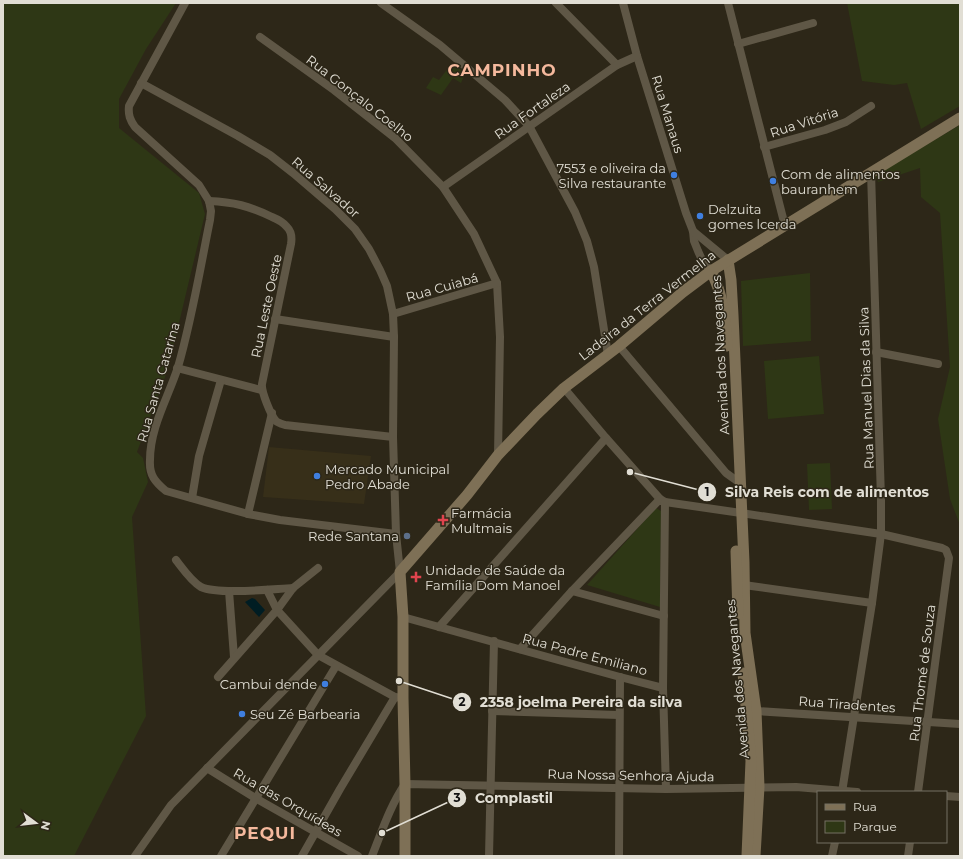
<svg xmlns="http://www.w3.org/2000/svg" width="963" height="859" viewBox="0 0 963 859" font-family="Montserrat,sans-serif">
<rect width="100%" height="100%" fill="#2d2718"/>
<!-- built -->
<path fill="#372f19" d="M269,447L371,456L364,504L263,497Z"/>
<!-- green -->
<g fill="#2e3715">
<path d="M3,3H176L146,49L119,99V128L199,193L205,214L168,369L137,452L143,458L148,482L132,517L146,716L74,856H3Z"/>
<path d="M847,3H960V106L921,129L907,83L894,85L862,81Z"/>
<path d="M452,63L465,73L461,83L453,78L441,95L426,88L433,77L439,80Z"/>
<path d="M960,125V525L950,499L938,419L950,367L940,213L921,197L920,168L878,182L875,175Z"/>
<path d="M810,273L811,341L743,346L741,281Z"/>
<path d="M819,356L824,414L768,419L764,361Z"/>
<path d="M830,463L832,509L809,510L807,464Z"/>
<path d="M656,508L661,511L660,607L587,585Z"/>
</g>
<!-- water -->
<path fill="#001d23" d="M252,598L255,599L265,610L259,617L245,602Z"/>
<g fill="none" stroke-linecap="round" stroke-linejoin="round">
<!-- minor -->
<g stroke="#5f5746" stroke-width="8">
<path d="M185,3L129,106C128,115 130,120 135,127L199,185L209,201L211,211L210,220C200,269 192,319 178,367C168,398 150,427 150,460C149,475 155,482 166,491L248,514L280,520L396,534"/>
<path d="M381,3L440,45L505,100L529,126L575,212L587,241L594,267L608,355"/>
<path d="M556,3L617,65"/>
<path d="M623,3L637,56L686,213L693,231L694,241L698,251L703,262L711,271"/>
<path d="M728,3L785,226"/>
<path d="M260,37L334,90L395,138L443,187L474,234L497,283L500,337L498,455"/>
<path d="M738,44L813,23"/>
<path d="M764,147L825,130L846,122L871,106"/>
<path d="M443,187L617,65L637,56"/>
<path d="M209,201C233,202 250,206 272,217C277,219 283,222 287,227C292,232 292,238 291,244L262,384C261,391 271,416 276,421C278,423 282,424 285,425L393,437"/>
<path d="M693,231L728,260"/>
<path d="M393,314L497,283"/>
<path d="M275,319L394,337"/>
<path d="M619,346L726,473L740,483"/>
<path d="M876,352L938,364"/>
<path d="M177,368L261,390"/>
<path d="M564,388L606,438L660,499"/>
<path d="M192,498L199,456L221,380"/>
<path d="M248,514L272,413"/>
<path d="M176,560C183,569 191,581 201,587C219,595 272,589 293,588"/>
<path d="M318,568L293,588L277,610L318,655L395,697L403,698"/>
<path d="M744,585L872,603"/>
<path d="M229,591L234,657"/>
<path d="M572,591L664,616"/>
<path d="M403,617L620,677L663,688L666,789"/>
<path d="M439,627L606,438"/>
<path d="M520,649L572,591L660,499L665,502L741,513L881,534L942,548L946,550L949,558L918,792"/>
<path d="M218,677L277,610L267,590"/>
<path d="M663,688L665,502"/>
<path d="M492,711L619,715"/>
<path d="M756,711L960,724"/>
<path d="M207,768L257,799L358,856"/>
<path d="M842,792L872,603L881,534V499L871,172"/>
<path d="M946,796L960,797"/>
<path d="M135,856L171,805L400,572L396,534L393,437L394,337L393,314L387,286L380,270L369,249L355,229L335,209L293,173L270,155L238,136L141,83"/>
<path d="M221,856L336,666"/>
<path d="M302,856L340,789L395,697"/>
<path d="M372,856C382,831 390,806 405,784L666,789L796,787L857,792"/>
<path d="M489,856L494,641"/>
<path d="M619,856L620,677"/>
<path d="M832,856L835,842"/>
<path d="M908,856L910,842"/>
</g>
<!-- secondary -->
<g stroke="#7e7056" stroke-width="11">
<path d="M728,260L731,280L733,315L744,562L745,633L756,711L759,787L755,856"/>
<path d="M711,271C724,297 725,317 727,346"/>
<path d="M736,551L738,614"/>
<path d="M743,673L751,761L747,856"/>
<path d="M405,856V784L403,698V617L400,572L467,495L498,455L537,414L564,388L619,346L683,292L711,271L960,118"/>
</g>
</g>
<!-- markers -->
<g fill="#3f7fe0" stroke="#2d2718" stroke-width="1.5">
<circle cx="674" cy="175" r="4"/>
<circle cx="773" cy="181" r="4"/>
<circle cx="700" cy="216" r="4"/>
<circle cx="317" cy="476" r="4"/>
<circle cx="325" cy="684" r="4"/>
<circle cx="242" cy="714" r="4"/>
</g>
<g fill="#e0444e" stroke="#2d2718" stroke-width="1.5">
<path d="M441 514h4v4h4v4h-4v4h-4v-4h-4v-4h4z"/>
<path d="M414 571h4v4h4v4h-4v4h-4v-4h-4v-4h4z"/>
</g>
<circle fill="#5c6f8a" stroke="#2d2718" stroke-width="1.5" cx="407" cy="536" r="4"/>
<g text-anchor="middle" stroke-width="3" stroke-linejoin="round" paint-order="stroke">
<!-- street labels -->
<g font-size="13" fill="#e1ded4" stroke="#2d2718">
<text transform="translate(360 98) rotate(38)" y="5">Rua Gonçalo Coelho</text>
<text transform="translate(532 110) rotate(-35)" y="5">Rua Fortaleza</text>
<text transform="translate(668 114) rotate(73)" y="5">Rua Manaus</text>
<text transform="translate(804 122) rotate(-18)" y="5">Rua Vitória</text>
<text transform="translate(326 187) rotate(41)" y="5">Rua Salvador</text>
<text transform="translate(442 287) rotate(-16)" y="5">Rua Cuiabá</text>
<text transform="translate(647 305) rotate(-38)" y="5">Ladeira da Terra Vermelha</text>
<text transform="translate(266 306) rotate(-78)" y="5">Rua Leste Oeste</text>
<text transform="translate(720 355) rotate(-93)" y="5">Avenida dos Navegantes</text>
<text transform="translate(158 382) rotate(-74)" y="5">Rua Santa Catarina</text>
<text transform="translate(866 388) rotate(-92)" y="5">Rua Manuel Dias da Silva</text>
<text transform="translate(585 654) rotate(15)" y="5">Rua Padre Emiliano</text>
<text transform="translate(922 673) rotate(-83)" y="5">Rua Thomé de Souza</text>
<text transform="translate(737 679) rotate(-95)" y="5">Avenida dos Navegantes</text>
<text transform="translate(847 704) rotate(4)" y="5">Rua Tiradentes</text>
<text transform="translate(631 775) rotate(1)" y="5">Rua Nossa Senhora Ajuda</text>
<text transform="translate(288 802) rotate(30)" y="5">Rua das Orquídeas</text>
</g>
<!-- poi labels -->
<g font-size="13" fill="#e1ded4" stroke="#2d2718" text-anchor="start">
<text x="666" y="173" text-anchor="end">7553 e oliveira da<tspan x="666" dy="15">Silva restaurante</tspan></text>
<text x="781" y="179">Com de alimentos<tspan x="781" dy="15">bauranhem</tspan></text>
<text x="708" y="214">Delzuita<tspan x="708" dy="15">gomes lcerda</tspan></text>
<text x="325" y="474">Mercado Municipal<tspan x="325" dy="15">Pedro Abade</tspan></text>
<text x="451" y="518">Farmácia<tspan x="451" dy="15">Multmais</tspan></text>
<text x="399" y="541" text-anchor="end">Rede Santana</text>
<text x="425" y="575">Unidade de Saúde da<tspan x="425" dy="15">Família Dom Manoel</tspan></text>
<text x="317" y="689" text-anchor="end">Cambui dende</text>
<text x="250" y="719">Seu Zé Barbearia</text>
</g>
<!-- district labels -->
<g font-size="17" font-weight="bold" letter-spacing="1" fill="#f5b99d" stroke="#2d2718">
<text x="502" y="76">CAMPINHO</text>
<text x="265" y="839">PEQUI</text>
</g>
</g>
<!-- callouts -->
<path fill="none" stroke="#e1ded4" stroke-width="1.5" d="M630 472L707 492M399 681L462 702M382 833L457 798"/>
<g fill="#e1ded4" stroke="#2d2718" stroke-width="1.5">
<circle cx="630" cy="472" r="4"/>
<circle cx="399" cy="681" r="4"/>
<circle cx="382" cy="833" r="4"/>
<circle cx="707" cy="492" r="10"/>
<circle cx="462" cy="702" r="10"/>
<circle cx="457" cy="798" r="10"/>
</g>
<g font-size="12" text-anchor="middle" font-weight="bold" fill="#111">
<text x="707" y="496">1</text>
<text x="462" y="706">2</text>
<text x="457" y="802">3</text>
</g>
<g font-size="14" text-anchor="middle" font-weight="bold" fill="#e1ded4" stroke="#2d2718" stroke-width="3" stroke-linejoin="round" paint-order="stroke">
<text x="827" y="497">Silva Reis com de alimentos</text>
<text x="581" y="707">2358 joelma Pereira da silva</text>
<text x="514" y="803">Complastil</text>
</g>
<!-- border -->
<rect width="963" height="859" fill="none" stroke="#e1ded4" stroke-width="8"/>
<!-- legend -->
<rect x="817" y="791" width="130" height="52" fill="#2d2718" stroke="#757063"/>
<rect x="825" y="804" width="20" height="6" fill="#7e7056" stroke="#757063"/>
<text x="853" y="811" font-size="12" fill="#e1ded4">Rua</text>
<rect x="825" y="821" width="20" height="12" fill="#2e3715" stroke="#757063"/>
<text x="853" y="831" font-size="12" fill="#e1ded4">Parque</text>
<!-- north arrow -->
<g transform="translate(36 823) rotate(105)" stroke="#2d2718" stroke-width="3" paint-order="stroke">
<path d="M0-3L7 15L0 10L-7 15Z" fill="#e1ded4"/>
<text y="-6" font-size="11" font-weight="bold" text-anchor="middle" fill="#e1ded4">N</text>
</g>
</svg>
